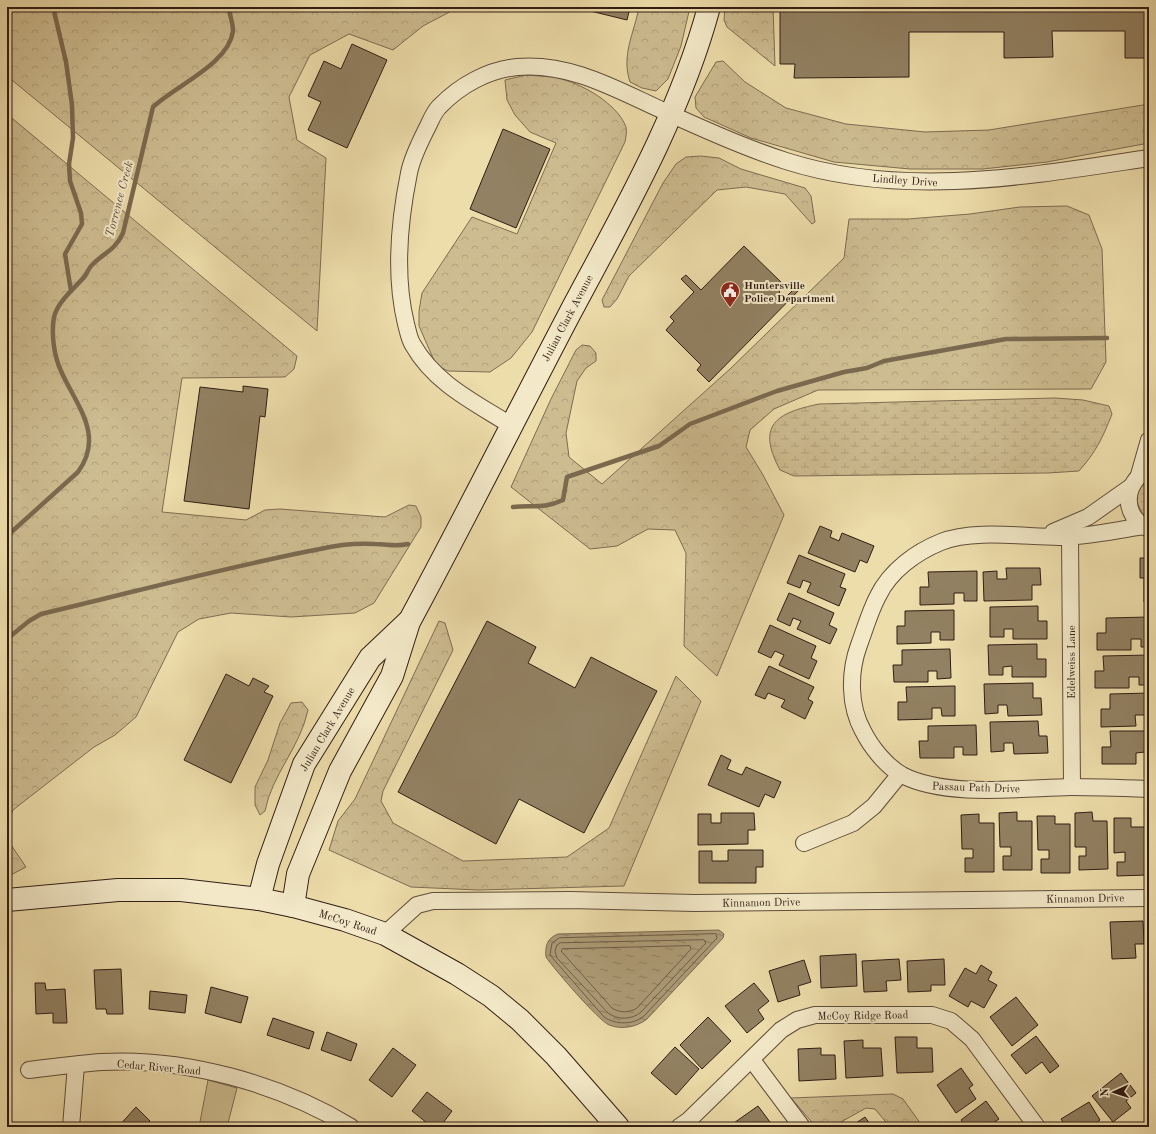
<svg xmlns="http://www.w3.org/2000/svg" width="1156" height="1134" viewBox="0 0 1156 1134" font-family="'Old Standard TT',serif">
<defs>
<pattern id="grass-dots" width="8" height="8" patternUnits="userSpaceOnUse"><rect width="8" height="8" fill="#cdbc90"/><path d="M2 2h.1M6 6h.1" fill="none" stroke="#b0a17b" stroke-width="1.8" stroke-linecap="round"/></pattern>
<pattern id="forest-crowns" width="20" height="18" patternUnits="userSpaceOnUse"><rect width="20" height="18" fill="#cdbc90"/><path d="M2 6a3 3 0 1 1 6 0M12 15a3 3 0 1 1 6 0" fill="none" stroke="#b0a17b"/></pattern>
<pattern id="wetland-marsh" width="20" height="14" patternUnits="userSpaceOnUse"><rect width="20" height="14" fill="#cdbc90"/><path d="M1 5h8M5 5V1M11 12h8M15 12V8" fill="none" stroke="#b0a17b"/></pattern>
<pattern id="water-ripples" width="26" height="14" patternUnits="userSpaceOnUse"><rect width="26" height="14" fill="#ad9c77"/><path d="M2 4q2-2 4 0t4 0M15 11q2-2 4 0t4 0" fill="none" stroke="#8d7f60"/></pattern>
</defs>
<rect width="100%" height="100%" fill="#edddaa"/>
<filter id="stains"><feTurbulence type="fractalNoise" baseFrequency=".005" numOctaves="4"/><feColorMatrix values="0 0 0 0 .2 0 0 0 0 .09 0 0 0 0 .02 0 0 0 .5 -.17"/></filter>
<radialGradient id="worn" r=".72"><stop offset=".6" stop-color="#630" stop-opacity="0"/><stop offset="1" stop-color="#630" stop-opacity=".3"/></radialGradient>
<!-- grass -->
<path fill="url(#grass-dots)" stroke="#7e6c52" d="M1149,477V519C1139,513 1133,497 1140,487C1142,483 1146,480 1149,477Z"/>
<!-- forest -->
<g fill="url(#forest-crowns)" stroke="#7e6c52">
<path d="M7,7H459L423,26L393,50L349,34L310,55L289,97L297,140L326,158L317,331L7,76Z"/>
<path d="M639,7H690L681,46L668,79L656,91L642,88L630,82C621,55 634,34 639,7Z"/>
<path d="M725,7H773L775,66L727,27L724,20Z"/>
<path d="M723,61L745,82L786,108L846,124L925,132L989,130L1149,104V143L1047,162L983,169H910L834,162L751,138L704,117L696,108L695,97L716,62Z"/>
<path d="M526,75C536,76 547,76 557,78C581,83 617,103 626,127C627,131 626,137 625,142L532,332L511,358L490,372L448,371L436,365L419,326V311L422,293L472,217L517,234L556,143L530,132L515,115L507,100L505,80Z"/>
<path d="M7,114L297,356L294,369L285,377L182,378L162,512L246,520L265,510L280,509L385,517L409,505L416,506L421,517V527L374,603L355,613L291,617L231,613L199,619L178,632L136,717L115,735L94,747L27,799L13,810L7,825Z"/>
<path d="M701,156L719,158L741,169L805,188L811,196L815,222L812,224L785,194L746,187L717,190L629,276L617,299L610,307H604L602,300L663,183L676,164L686,157Z"/>
<path d="M1067,206L1089,215L1102,249L1106,362L1091,389L818,390L774,409L750,430L746,447L763,475L784,515L717,676L684,646L686,553L675,530L648,529L617,546L590,549L511,487L551,399L576,350L582,345L590,346L596,353V361L586,368L577,381L566,433L569,457L602,484L730,369L844,258L849,219H908L970,214L1020,207Z"/>
<path d="M439,621L445,623L453,650L383,791L381,801L393,823L463,861L567,857L609,828L676,676L701,701L624,886L478,890L411,887L329,850L338,821L355,799Z"/>
<path d="M302,702L308,710C300,748 272,774 265,811L260,815L255,805V787L268,760L280,723L291,703Z"/>
<path d="M7,839L26,867L7,877Z"/>
<path d="M893,1094L903,1099L923,1127H890L875,1109L866,1108L832,1127H816L791,1098Z"/>
</g>
<!-- wetland -->
<path fill="url(#wetland-marsh)" stroke="#7e6c52" d="M1055,398L1083,400L1109,406L1112,414C1103,437 1096,452 1079,471L1048,473L794,476L780,470C756,425 776,413 819,404Z"/>
<!-- park -->
<path fill="#cdbc90" stroke="#7e6c52" d="M208,1080L237,1088L227,1127H199Z"/>
<!-- water -->
<path fill="url(#water-ripples)" stroke="#7b694f" d="M719,930L724,934L723,938L647,1019C637,1027 622,1030 609,1025C598,1020 554,969 546,957C545,946 547,938 558,934Z"/>
<g fill="none" stroke-linecap="round" stroke-linejoin="round">
<!-- shore -->
<g stroke="#6e5c46" stroke-width="1">
<path d="M716,934L717,938L644,1016C633,1025 616,1025 604,1017L550,955L552,943L559,938Z"/>
<path d="M704,940L706,943L641,1012C632,1020 617,1020 608,1013L557,958L555,951L557,945L560,943Z"/>
<path d="M690,946L691,949L637,1008C630,1013 619,1013 612,1008L561,951L563,949Z"/>
</g>
<!-- stream -->
<g stroke="#7b694f" stroke-width="4.5">
<path d="M53,7L66,62L72,105L73,138L69,164L70,181L81,213L82,224L65,254L71,291"/>
<path d="M513,507C532,505 544,509 563,500L567,477L659,446L690,424L777,391L844,372L867,368L884,361L1006,339L1107,338"/>
<path d="M7,536L78,472C105,435 76,405 61,371C54,356 51,334 54,317C58,301 75,288 85,276C87,273 89,268 92,265C104,252 114,252 123,233L153,107C175,86 229,64 233,31C233,23 230,15 228,7"/>
<path d="M7,639L29,621L41,614C134,592 226,567 320,549C337,545 357,543 375,544C387,544 396,547 408,544"/>
</g>
</g>
<!-- building -->
<g fill="#928162" stroke="#301d14">
<path d="M574,7H630L627,20Z"/>
<path d="M780,7H1149V58H1125V31H1052L1053,57L1004,58V32H909V77L794,78L795,64H780Z"/>
<path d="M352,44L387,60L347,148L308,130L321,102L308,96L324,61L341,69Z"/>
<path d="M503,129L550,149L516,228L470,209Z"/>
<path d="M744,246L785,286L779,292L785,298L798,285L801,288L709,382L697,370L701,365L666,330L674,321L670,317L694,292L681,279L686,275L701,290Z"/>
<path d="M243,386L268,389L265,417L260,416L249,509L184,501L200,387L243,392Z"/>
<path d="M820,526L832,531L830,537L839,541L842,533L874,546L867,563L860,560L855,572L808,553Z"/>
<path d="M799,555L845,574L840,587L846,589L839,606L807,592L811,583L803,580L800,588L787,583Z"/>
<path d="M1140,558H1149V602H1144V578H1140Z"/>
<path d="M1006,568H1040L1041,585H1032V600L984,601L983,572L997,571V579H1007Z"/>
<path d="M977,571V601H964V593H954V604L920,605V587H929L928,572Z"/>
<path d="M789,593L834,613L829,625L837,629L830,644L797,629L801,621L793,618L790,626L777,620Z"/>
<path d="M1038,606V621H1047V639H1013V629H1004V637H990V607Z"/>
<path d="M954,610V640H940V632H931V643L897,644V626H905V611Z"/>
<path d="M1149,617V647H1141V639H1131V650H1097V633H1106V618Z"/>
<path d="M487,621L536,647L528,663L575,688L591,657L657,691L584,833L519,799L496,844L398,792Z"/>
<path d="M770,625L816,646L811,658L817,661L809,679L779,665L784,655L775,651L771,658L758,652Z"/>
<path d="M1037,644V659H1046V677H1012V666L1003,667V675H989L988,645Z"/>
<path d="M950,649L951,678L937,679V671H928V682H894L893,665H902V650Z"/>
<path d="M1149,655V685H1139V677H1129V688H1095V671H1104L1103,656Z"/>
<path d="M769,666L814,687L808,699L813,702L805,719L781,707L785,700L768,693L765,699L755,695Z"/>
<path d="M226,674L249,686L253,678L269,686L264,692L273,696L231,783L184,760Z"/>
<path d="M1033,683V698H1041L1042,715L1008,716L1007,705H998V713L985,714L984,684Z"/>
<path d="M955,686V716H942L941,708H932V719L898,720V702H907L906,687Z"/>
<path d="M1149,693V723H1145V715H1135L1136,726L1101,727V709H1110V694Z"/>
<path d="M1038,721L1039,736H1047L1048,753L1014,754L1013,743H1004V751L991,752L990,722Z"/>
<path d="M976,725L977,755H963V747H954V758H920L919,741H928V726Z"/>
<path d="M1110,731H1149V760L1146,761L1145,752L1136,753V764H1102V747H1111Z"/>
<path d="M721,755L731,760L727,769L742,775L746,767L781,782L774,798L765,794L759,807L708,785Z"/>
<path d="M1017,812V821H1032V870H1003V856H1011V847H1000L999,813Z"/>
<path d="M1092,812L1093,821H1107L1108,869L1079,870V856H1086V847H1075V813Z"/>
<path d="M721,813H754L755,830H748V844L698,845V814H711V823H721Z"/>
<path d="M979,814V823H994V872H965V858H973V849H962L961,815Z"/>
<path d="M1037,816H1055V824H1070V873H1041V859H1049V850H1038Z"/>
<path d="M1114,818H1131V827H1146L1147,875L1117,876V862H1125V852L1114,853Z"/>
<path d="M728,850H763V867H756V883H699V851H712V861H728Z"/>
<path d="M1143,921L1144,944H1135L1136,958L1112,959L1110,922Z"/>
<path d="M856,954L857,986L821,988L820,956Z"/>
<path d="M899,959L901,980L886,981L887,991L864,992L862,961Z"/>
<path d="M944,959L945,985H931V991L908,992L907,961Z"/>
<path d="M804,960L811,982L798,986L800,995L778,1002L769,971Z"/>
<path d="M981,965L992,972L988,980L997,985L984,1008L971,1001L968,1007L949,996L965,968L976,974Z"/>
<path d="M121,969L123,1014H107L106,1009H96L94,970Z"/>
<path d="M35,983H45L46,990L65,989L67,1023H53V1013L36,1014Z"/>
<path d="M754,983L769,1001L758,1010L764,1019L747,1033L725,1006Z"/>
<path d="M211,987L248,997L241,1023L205,1013Z"/>
<path d="M150,991L187,995L185,1013L149,1009Z"/>
<path d="M1016,997L1038,1025L1012,1046L990,1017Z"/>
<path d="M708,1017L731,1041L702,1069L680,1045Z"/>
<path d="M273,1018L314,1032L309,1049L267,1035Z"/>
<path d="M327,1032L357,1044L351,1061L321,1050Z"/>
<path d="M1036,1036L1059,1066L1050,1073L1042,1062L1026,1074L1011,1055Z"/>
<path d="M895,1037H917V1048H932L933,1072L897,1073Z"/>
<path d="M863,1040V1048H881L883,1076L846,1078L844,1041Z"/>
<path d="M675,1047L699,1069L676,1095L651,1073Z"/>
<path d="M393,1048L416,1065L392,1097L369,1080Z"/>
<path d="M821,1048V1055H835L836,1079L799,1081L798,1049Z"/>
<path d="M961,1068L973,1085L969,1088L976,1099L956,1113L937,1085Z"/>
<path d="M1121,1073L1136,1093L1126,1101L1131,1108L1113,1122L1092,1096Z"/>
<path d="M427,1092L452,1111L440,1127H432L412,1111Z"/>
<path d="M986,1101L999,1119L993,1123L996,1127H966L961,1120Z"/>
<path d="M1089,1102L1100,1120L1090,1127H1066L1061,1119Z"/>
<path d="M758,1106L773,1126L733,1127L731,1125Z"/>
<path d="M136,1107L150,1121L145,1127H118Z"/>
<path d="M865,1117L872,1127H850Z"/>
</g>
<g fill="none" stroke-linecap="round" stroke-linejoin="round">
<defs>
<g id="street">
<path d="M512,426C476,403 435,384 413,345C409,339 408,331 406,324C394,275 399,222 409,173C412,157 421,140 428,126C431,120 434,112 439,107C460,85 488,70 517,67C571,62 619,91 666,112C705,130 745,148 786,161C905,199 1029,176 1149,158"/>
<path d="M1149,469C1123,483 1121,516 1149,529"/>
<path d="M1139,475L1149,440"/>
<path d="M1144,526C1116,530 1087,537 1059,537C1025,537 973,529 941,542C916,552 890,571 878,596C870,611 865,629 859,645C849,672 849,706 863,731C871,747 886,766 902,775C946,798 1022,788 1071,787C1097,787 1123,788 1149,789"/>
<path d="M1053,532L1088,517L1132,486"/>
<path d="M1070,536L1072,787"/>
<path d="M804,843L853,823L874,806L900,774"/>
<path d="M385,934L417,905L433,901L570,900L695,903L1149,898"/>
<path d="M752,1060L802,1127"/>
<path d="M29,1070C53,1067 77,1064 101,1062C185,1057 280,1084 351,1127"/>
<path d="M71,1127L76,1065"/>
<path d="M679,1127L689,1120L781,1030L797,1020L815,1015H932L951,1021L972,1039L1037,1127"/>
</g>
<g id="secondary">
<path d="M259,899L268,864L304,764L370,658L408,622"/>
<path d="M7,900L118,890H181L259,899L293,906L345,920L385,934L457,974L491,996L520,1020L556,1056L618,1127"/>
<path d="M293,906L298,874L340,771L392,676L409,622C464,520 516,416 570,313C622,215 680,115 709,7"/>
</g>
</defs>
<!-- street casing -->
<use href="#street" stroke="#5f4d3a" stroke-width="18"/>
<!-- secondary casing -->
<use href="#secondary" stroke="#301d14" stroke-width="24"/>
<!-- street -->
<use href="#street" stroke="#f3e9c8" stroke-width="16"/>
<!-- secondary -->
<use href="#secondary" stroke="#f3e9c8" stroke-width="22"/>
</g>
<!-- icons -->
<defs>
<symbol id="civic-pin" viewBox="-11 -11 22 30"><path d="M0 17L-7.5 6A9.5 9.5 0 1 1 7.5 6Z" fill="#8f2418" stroke="#f3e9c8"/><path d="M-.6-6.5H3V-4.5H.6V-3L4-1V1h2V6H-6V1h2V-1L-.6-3ZM-1.2 2.5V6h2.4V2.5Z" fill="#fff"/></symbol>
</defs>
<g fill-rule="evenodd">
<use href="#civic-pin" x="719" y="280" width="22" height="30"/>
</g>
<g text-anchor="middle" stroke-width="4" stroke-linejoin="round" paint-order="stroke">
<!-- street labels -->
<g font-size="11" fill="#301d14" stroke="#f3e9c8">
<text transform="translate(905 180) rotate(4)" y="4">Lindley Drive</text>
<text transform="translate(567 318) rotate(-62)" y="4">Julian Clark Avenue</text>
<text transform="translate(1071 662) rotate(-90)" y="4">Edelweiss Lane</text>
<text transform="translate(327 729) rotate(-59)" y="4">Julian Clark Avenue</text>
<text transform="translate(976 787) rotate(2)" y="4">Passau Path Drive</text>
<text transform="translate(1085 898) rotate(-1)" y="4">Kinnamon Drive</text>
<text transform="translate(761 902) rotate(-1)" y="4">Kinnamon Drive</text>
<text transform="translate(348 922) rotate(18)" y="4">McCoy Road</text>
<text transform="translate(863 1015) rotate(-1)" y="4">McCoy Ridge Road</text>
<text transform="translate(159 1067) rotate(5)" y="4">Cedar River Road</text>
</g>
<!-- poi labels -->
<g font-size="11" font-weight="bold" fill="#301d14" stroke="#f3e9c8" text-anchor="start">
<text x="744" y="289">Huntersville<tspan x="744" dy="13">Police Department</tspan></text>
</g>
<!-- water labels -->
<g font-size="12" font-style="italic" fill="#5c4937" stroke="#f3e9c8">
<text transform="translate(119 199) rotate(-75)" y="4">Torrence Creek</text>
</g>
</g>
<!-- margin -->
<rect width="1156" height="1134" fill="none" stroke="#edddaa" stroke-width="24"/>
<rect x="8" y="8" width="1140" height="1118" fill="none" stroke="#301d14" stroke-width="2"/>
<rect x="12" y="12" width="1132" height="1110" fill="none" stroke="#301d14"/>
<!-- north arrow -->
<g transform="translate(1114 1092) rotate(267)" stroke="#f3e9c8" stroke-width="3" paint-order="stroke">
<path d="M0-3L7 15L0 10L-7 15Z" fill="#301d14"/>
<text y="-6" font-size="11" font-weight="bold" text-anchor="middle" fill="#301d14">N</text>
</g>
<rect width="100%" height="100%" filter="url(#stains)"/>
<rect width="100%" height="100%" fill="url(#worn)"/>
</svg>
